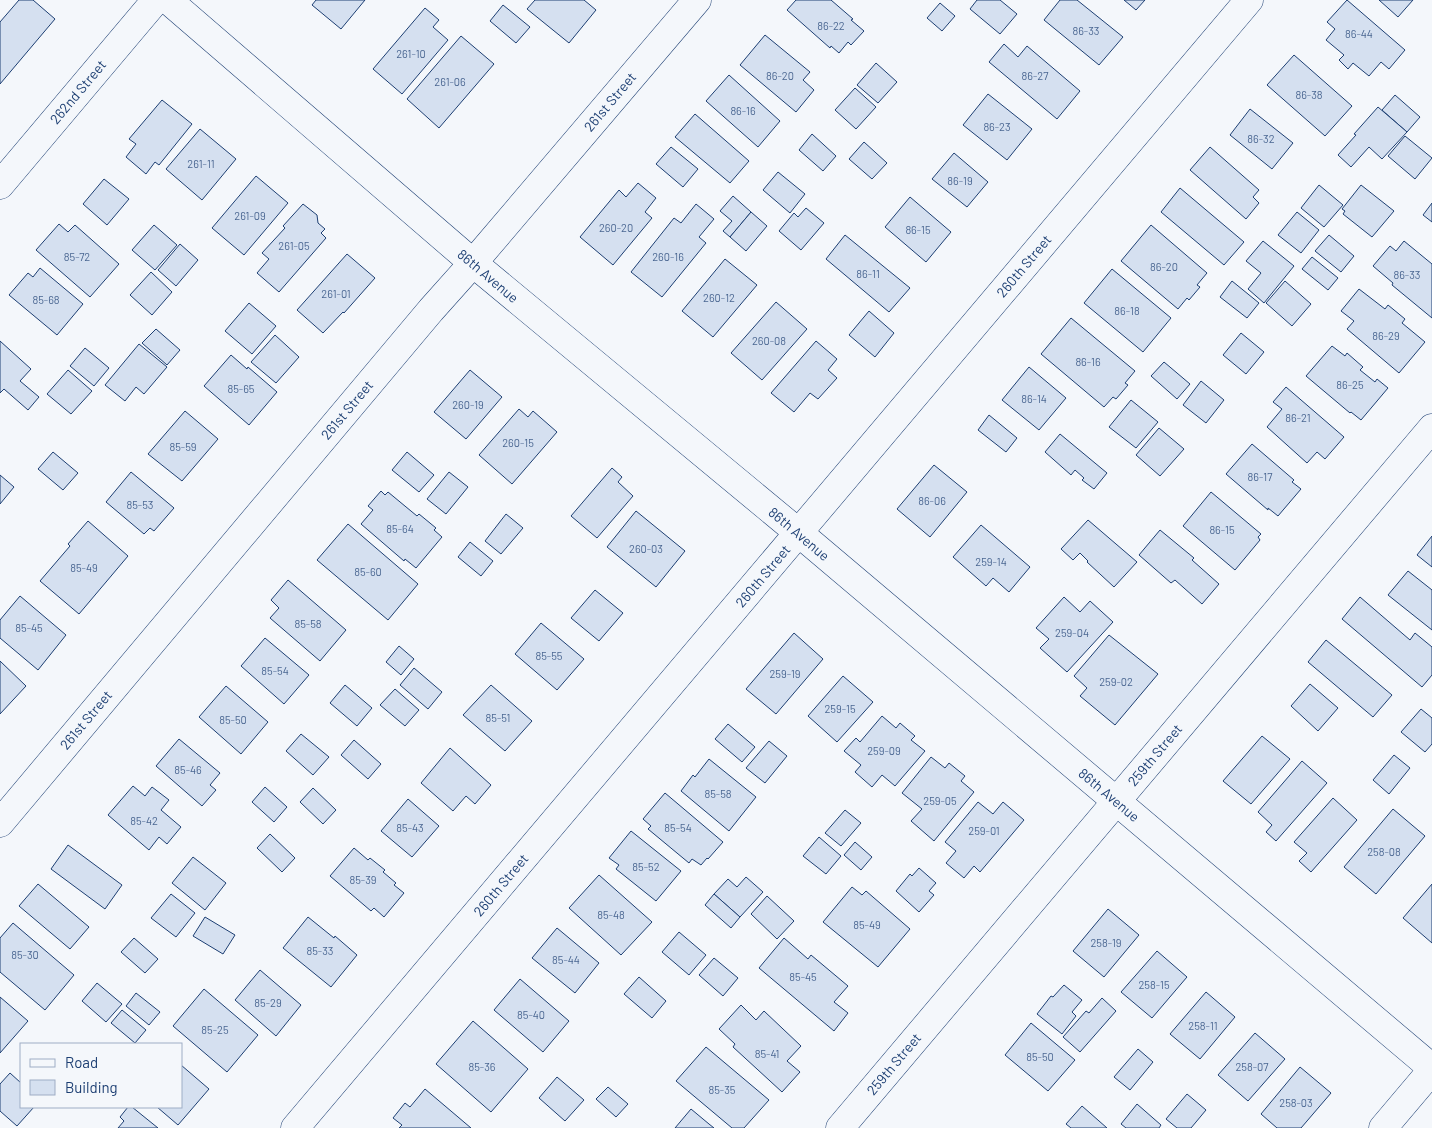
<svg xmlns="http://www.w3.org/2000/svg" width="1432" height="1128" viewBox="0 0 1432 1128" font-family="Barlow,sans-serif">
<rect width="100%" height="100%" fill="#f4f7fb"/>
<!-- building -->
<g fill="#d5e0f0" stroke="#1d3f73">
<path d="M19,0H33L55,19L0,84V22Z"/>
<path d="M316,0H365L341,29L312,5Z"/>
<path d="M535,0H584L596,10L569,43L527,9Z"/>
<path d="M796,0H831L853,19L851,20L864,31L851,45L848,42L839,53L831,46L830,48L787,10Z"/>
<path d="M977,0H1000L1017,14L1000,34L970,9Z"/>
<path d="M1060,0H1077L1123,37L1099,65L1044,20Z"/>
<path d="M1124,0H1145L1136,10Z"/>
<path d="M1347,0L1405,50L1389,69L1381,62L1369,76L1353,63L1348,69L1339,60L1344,55L1326,40L1335,29L1327,22Z"/>
<path d="M1379,0H1413L1398,17Z"/>
<path d="M940,3L955,16L942,31L927,18Z"/>
<path d="M503,5L530,27L516,43L490,21Z"/>
<path d="M425,8L439,20L433,27L448,40L402,94L373,69Z"/>
<path d="M765,35L810,72L803,80L814,90L796,112L740,65Z"/>
<path d="M461,36L494,64L439,128L407,99Z"/>
<path d="M1004,44L1018,57L1027,46L1080,91L1057,119L989,62Z"/>
<path d="M1294,55L1352,106L1325,136L1267,85Z"/>
<path d="M876,63L897,82L878,103L857,85Z"/>
<path d="M729,75L780,121L758,147L706,101Z"/>
<path d="M855,88L876,107L856,129L835,110Z"/>
<path d="M988,94L1032,129L1007,160L963,125Z"/>
<path d="M1395,95L1420,117L1407,132L1382,110Z"/>
<path d="M162,100L192,124L159,165L155,162L146,174L126,157L136,144L129,139Z"/>
<path d="M1378,107L1407,132L1382,159L1369,147L1351,167L1338,155L1356,135L1354,134Z"/>
<path d="M1250,109L1293,143L1272,169L1230,135Z"/>
<path d="M695,114L749,161L730,183L675,137Z"/>
<path d="M200,129L236,159L202,200L166,169Z"/>
<path d="M812,134L836,156L823,171L799,150Z"/>
<path d="M1405,136L1432,158L1415,179L1388,156Z"/>
<path d="M864,142L887,163L872,179L849,159Z"/>
<path d="M671,147L698,169L683,187L656,164Z"/>
<path d="M1210,147L1259,190L1253,197L1259,203L1246,219L1190,170Z"/>
<path d="M954,153L988,182L967,207L932,179Z"/>
<path d="M778,172L805,194L790,213L763,190Z"/>
<path d="M256,176L288,203L244,255L212,228Z"/>
<path d="M104,179L129,199L107,225L83,204Z"/>
<path d="M638,183L656,198L645,212L652,218L613,265L580,237L619,190L626,197Z"/>
<path d="M1319,185L1343,205L1324,227L1301,208Z"/>
<path d="M1361,185L1394,211L1372,237L1343,214L1345,211L1342,209Z"/>
<path d="M1180,188L1244,242L1224,265L1161,212Z"/>
<path d="M733,196L751,212L730,237L723,231L732,221L720,211Z"/>
<path d="M910,197L951,232L926,262L885,227Z"/>
<path d="M1432,203V222L1423,215Z"/>
<path d="M303,204L317,215L318,223L325,229L321,233L326,238L279,292L257,273L269,259L262,253L285,228L283,226Z"/>
<path d="M696,204L714,219L699,237L706,243L662,297L631,272L674,218L681,223Z"/>
<path d="M806,208L824,223L801,250L779,231L794,213L798,217Z"/>
<path d="M751,212L767,226L746,251L730,237Z"/>
<path d="M1297,212L1319,230L1301,253L1278,235Z"/>
<path d="M59,224L68,232L75,225L119,264L90,297L36,250Z"/>
<path d="M154,225L177,245L155,270L132,250Z"/>
<path d="M1151,225L1207,273L1197,285L1200,287L1189,300L1187,298L1178,309L1121,261Z"/>
<path d="M845,235L910,288L889,312L826,259Z"/>
<path d="M1329,235L1354,256L1341,272L1315,251Z"/>
<path d="M1263,241L1294,266L1264,303L1248,289L1261,273L1246,261Z"/>
<path d="M1404,241L1432,264V318L1392,285L1393,283L1373,266L1390,246L1396,251Z"/>
<path d="M180,244L198,260L176,286L158,270Z"/>
<path d="M347,254L375,278L344,313L343,312L323,333L297,310Z"/>
<path d="M1312,257L1338,278L1328,290L1302,269Z"/>
<path d="M725,259L757,285L713,337L682,311Z"/>
<path d="M40,268L83,304L57,335L9,295L28,273L33,277Z"/>
<path d="M1112,269L1171,318L1143,352L1084,303Z"/>
<path d="M151,272L172,292L152,315L130,295Z"/>
<path d="M1232,281L1259,303L1247,318L1220,297Z"/>
<path d="M1285,281L1311,304L1292,326L1266,303Z"/>
<path d="M1359,289L1385,309L1388,305L1405,319L1402,323L1425,342L1399,373L1347,329L1354,321L1341,311Z"/>
<path d="M776,302L807,329L762,380L731,353Z"/>
<path d="M249,303L276,326L252,354L225,331Z"/>
<path d="M869,311L894,333L875,357L849,335Z"/>
<path d="M1071,318L1135,371L1125,383L1128,385L1116,399L1113,397L1104,407L1041,354Z"/>
<path d="M156,329L180,350L167,365L142,343Z"/>
<path d="M1241,333L1264,352L1246,374L1223,355Z"/>
<path d="M275,335L299,357L276,383L251,362Z"/>
<path d="M0,341L31,369L20,381L39,397L28,410L4,389L0,393Z"/>
<path d="M816,341L837,359L828,370L837,378L818,399L810,393L794,412L771,393Z"/>
<path d="M139,344L167,367L144,394L136,387L125,401L105,385Z"/>
<path d="M1332,346L1345,356L1347,353L1363,367L1360,370L1375,382L1377,379L1388,388L1361,420L1351,412L1350,413L1306,376Z"/>
<path d="M85,348L109,368L94,386L70,366Z"/>
<path d="M231,355L247,369L248,367L277,392L249,425L204,386Z"/>
<path d="M1164,362L1190,384L1177,399L1151,376Z"/>
<path d="M1029,367L1066,398L1039,430L1002,400Z"/>
<path d="M68,370L92,391L71,414L47,394Z"/>
<path d="M470,370L502,397L466,439L434,412Z"/>
<path d="M1201,381L1224,400L1206,423L1183,405Z"/>
<path d="M1286,387L1344,437L1325,459L1317,452L1307,463L1267,427L1282,409L1273,402Z"/>
<path d="M1131,400L1158,422L1136,448L1109,427Z"/>
<path d="M519,409L528,417L533,411L557,432L512,484L479,455Z"/>
<path d="M185,411L218,439L182,481L148,454Z"/>
<path d="M989,415L1017,438L1006,452L978,430Z"/>
<path d="M1159,428L1184,449L1160,476L1136,455Z"/>
<path d="M1060,434L1107,473L1094,489L1082,480L1084,478L1075,470L1071,475L1045,452Z"/>
<path d="M1252,444L1294,480L1292,482L1301,489L1278,516L1268,508V510L1226,474Z"/>
<path d="M53,452L78,473L63,490L38,469Z"/>
<path d="M407,452L434,475L419,492L392,470Z"/>
<path d="M934,465L967,492L930,537L897,509Z"/>
<path d="M612,468L622,477L618,482L633,496L597,538L571,516Z"/>
<path d="M131,472L174,508L154,531L150,528L144,534L106,502Z"/>
<path d="M449,472L468,487L446,514L427,499Z"/>
<path d="M0,475L14,487L0,504Z"/>
<path d="M381,491L385,495L388,492L417,516L419,514L436,528L434,530L442,537L416,568L405,559L404,561L361,524L373,510L368,506Z"/>
<path d="M1211,492L1261,534L1258,537L1260,540L1235,570L1183,526Z"/>
<path d="M636,511L685,551L656,587L607,547Z"/>
<path d="M506,514L523,528L501,554L485,541Z"/>
<path d="M1088,520L1137,562L1114,587L1087,562L1088,561L1080,553L1073,560L1061,549Z"/>
<path d="M88,521L128,556L79,614L40,581L70,546L68,544Z"/>
<path d="M348,524L418,584L388,620L317,560Z"/>
<path d="M981,525L1030,567L1009,592L993,578L986,586L953,557Z"/>
<path d="M1160,530L1194,558L1192,560L1219,584L1202,604L1175,580L1171,583L1139,555Z"/>
<path d="M1432,536V567L1417,555Z"/>
<path d="M470,542L493,561L481,576L458,557Z"/>
<path d="M1408,571L1432,590V630L1388,595Z"/>
<path d="M288,580L346,630L320,661L270,618L279,608L271,600Z"/>
<path d="M595,590L623,613L599,641L571,618Z"/>
<path d="M20,596L66,635L38,670L0,638V620Z"/>
<path d="M1064,597L1080,612L1090,601L1113,622L1067,672L1040,648L1049,639L1036,628Z"/>
<path d="M1360,597L1410,640L1415,633L1432,647V675L1422,687L1342,619Z"/>
<path d="M541,623L584,659L557,690L515,654Z"/>
<path d="M794,633L823,659L776,714L746,689Z"/>
<path d="M1109,635L1158,674L1115,725L1080,696L1087,688L1074,676Z"/>
<path d="M265,638L309,675L284,704L241,666Z"/>
<path d="M1326,640L1392,695L1373,717L1308,662Z"/>
<path d="M399,646L414,659L401,675L386,662Z"/>
<path d="M0,661L26,686L0,714Z"/>
<path d="M414,668L442,692L428,709L400,685Z"/>
<path d="M843,676L873,702L837,742L808,716Z"/>
<path d="M1310,684L1338,708L1318,731L1291,706Z"/>
<path d="M345,685L372,708L357,726L330,703Z"/>
<path d="M491,685L532,721L505,751L463,715Z"/>
<path d="M226,686L268,722L241,754L199,717Z"/>
<path d="M395,689L419,710L405,726L380,705Z"/>
<path d="M1421,709L1432,718V744L1425,752L1401,732Z"/>
<path d="M882,716L896,728L900,723L915,736L911,740L925,751L895,786L882,775L872,787L855,772L861,765L844,751L856,738L860,742Z"/>
<path d="M728,724L755,747L742,762L715,739Z"/>
<path d="M301,734L329,757L313,775L286,751Z"/>
<path d="M1262,736L1290,759L1251,804L1223,781Z"/>
<path d="M179,739L220,773L210,785L216,790L202,806L156,766Z"/>
<path d="M354,740L381,764L368,779L341,755Z"/>
<path d="M769,741L787,756L765,783L746,768Z"/>
<path d="M450,748L491,785L475,804L466,796L453,811L421,783Z"/>
<path d="M1394,755L1410,768L1389,794L1373,780Z"/>
<path d="M931,757L945,768L949,763L965,776L961,781L974,792L934,841L911,821L922,809L902,793Z"/>
<path d="M709,759L756,797L729,831L681,791L693,775L695,777Z"/>
<path d="M1302,761L1327,783L1276,841L1266,832L1272,825L1258,812Z"/>
<path d="M133,786L145,796L152,787L169,800L161,810L181,827L167,844L159,837L149,850L108,815Z"/>
<path d="M265,787L287,807L274,822L252,802Z"/>
<path d="M313,788L336,810L323,824L300,802Z"/>
<path d="M665,793L723,842L708,859L707,858L701,865L692,859L689,863L648,829L651,826L643,819Z"/>
<path d="M1333,798L1357,820L1311,872L1299,861L1307,853L1294,842Z"/>
<path d="M408,799L439,826L412,857L381,831Z"/>
<path d="M978,802L993,814L1003,802L1024,820L980,872L974,866L964,878L946,863L956,851L945,842Z"/>
<path d="M1393,809L1425,836L1376,894L1344,867Z"/>
<path d="M845,810L861,823L841,846L825,833Z"/>
<path d="M631,831L681,871L656,901L616,869L619,865L609,858Z"/>
<path d="M270,834L295,858L282,872L257,848Z"/>
<path d="M819,837L841,856L826,874L803,856Z"/>
<path d="M855,842L872,857L861,870L844,855Z"/>
<path d="M68,845L122,885L105,909L51,869Z"/>
<path d="M354,848L368,860L370,858L385,870L383,872L396,883L394,885L404,893L384,917L374,908L371,911L330,876Z"/>
<path d="M193,857L226,883L205,910L172,883Z"/>
<path d="M919,868L936,883L929,891L934,895L919,912L896,891L910,874L912,876Z"/>
<path d="M599,875L652,922L621,955L569,908Z"/>
<path d="M746,877L763,892L740,917L714,894L728,879L737,887Z"/>
<path d="M38,884L89,927L70,949L19,906Z"/>
<path d="M1432,884V943L1403,918Z"/>
<path d="M852,887L862,895L866,891L910,929L878,967L823,922Z"/>
<path d="M171,894L195,913L176,937L151,918Z"/>
<path d="M714,894L740,917L731,928L705,905Z"/>
<path d="M767,896L794,921L777,939L751,914Z"/>
<path d="M1108,909L1139,935L1104,977L1073,951Z"/>
<path d="M205,917L235,935L223,954L193,936Z"/>
<path d="M308,917L334,938L335,936L357,955L331,987L283,948Z"/>
<path d="M13,923L74,975L45,1010L0,972V938Z"/>
<path d="M557,928L599,963L575,993L532,958Z"/>
<path d="M679,932L706,955L689,975L662,952Z"/>
<path d="M134,938L158,959L145,973L121,952Z"/>
<path d="M784,938L808,959L811,955L848,986L834,1002L848,1013L834,1031L759,968Z"/>
<path d="M1157,951L1187,977L1152,1018L1121,992Z"/>
<path d="M714,958L738,978L723,996L699,975Z"/>
<path d="M260,970L301,1005L276,1036L235,1000Z"/>
<path d="M639,977L666,1001L652,1018L624,994Z"/>
<path d="M520,979L569,1021L543,1052L494,1010Z"/>
<path d="M97,983L122,1004L106,1022L82,1001Z"/>
<path d="M1064,985L1082,1000L1072,1012L1076,1016L1062,1034L1037,1014L1051,996L1053,997Z"/>
<path d="M204,989L258,1035L227,1072L173,1026Z"/>
<path d="M1206,992L1235,1017L1200,1059L1170,1034Z"/>
<path d="M136,993L160,1012L149,1025L126,1006Z"/>
<path d="M0,997L28,1021L0,1053Z"/>
<path d="M1102,998L1116,1011L1080,1052L1063,1037L1086,1011L1089,1013Z"/>
<path d="M741,1005L756,1020L764,1011L801,1046L787,1061L800,1072L782,1092L733,1047L735,1044L719,1029Z"/>
<path d="M122,1010L146,1030L135,1043L111,1023Z"/>
<path d="M473,1021L528,1069L491,1112L436,1064Z"/>
<path d="M1031,1023L1075,1060L1048,1091L1005,1055Z"/>
<path d="M1255,1033L1285,1059L1248,1101L1218,1075Z"/>
<path d="M706,1047L769,1100L744,1128H732L676,1081Z"/>
<path d="M1138,1049L1153,1062L1130,1090L1114,1077Z"/>
<path d="M181,1065L209,1089L178,1125L157,1107H181Z"/>
<path d="M1300,1067L1331,1093L1301,1128H1277L1261,1114Z"/>
<path d="M10,1073L21,1083V1107H34L17,1126L0,1111V1084Z"/>
<path d="M557,1077L584,1100L565,1121L539,1098Z"/>
<path d="M608,1087L628,1104L616,1117L596,1099Z"/>
<path d="M425,1089L471,1128H399L402,1125L393,1118L405,1103L410,1107Z"/>
<path d="M1187,1094L1206,1110L1191,1128H1177L1166,1119Z"/>
<path d="M1137,1104L1161,1125L1159,1128H1126L1121,1124Z"/>
<path d="M1082,1106L1107,1128H1071L1066,1124Z"/>
<path d="M128,1107H132L158,1128H118L124,1121L120,1117Z"/>
<path d="M691,1109L709,1124L714,1128H675Z"/>
</g>
<g fill="none" stroke-linecap="round" stroke-linejoin="round">
<defs>
<g id="minor">
<path d="M168,0L473,263L799,533L1432,1068"/>
<path d="M0,185L156,0"/>
<path d="M0,823L431,310L473,263L697,0"/>
<path d="M295,1128L1249,0"/>
<path d="M840,1128L1432,428"/>
<path d="M1383,1128L1432,1070"/>
</g>
</defs>
<!-- minor casing -->
<use href="#minor" stroke="#1d3f73" stroke-width="29"/>
<!-- minor -->
<use href="#minor" stroke="#f4f7fb" stroke-width="28"/>
</g>
<g text-anchor="middle" stroke-width="4" stroke-linejoin="round" paint-order="stroke">
<!-- number labels -->
<g font-size="11" fill="#4b6792">
<text x="831" y="30">86-22</text>
<text x="1086" y="35">86-33</text>
<text x="1359" y="38">86-44</text>
<text x="411" y="58">261-10</text>
<text x="780" y="80">86-20</text>
<text x="1035" y="80">86-27</text>
<text x="450" y="86">261-06</text>
<text x="1309" y="99">86-38</text>
<text x="743" y="115">86-16</text>
<text x="997" y="131">86-23</text>
<text x="1261" y="143">86-32</text>
<text x="201" y="168">261-11</text>
<text x="960" y="185">86-19</text>
<text x="250" y="220">261-09</text>
<text x="616" y="232">260-20</text>
<text x="918" y="234">86-15</text>
<text x="294" y="250">261-05</text>
<text x="77" y="261">85-72</text>
<text x="668" y="261">260-16</text>
<text x="1164" y="271">86-20</text>
<text x="868" y="278">86-11</text>
<text x="1407" y="279">86-33</text>
<text x="336" y="298">261-01</text>
<text x="719" y="302">260-12</text>
<text x="46" y="304">85-68</text>
<text x="1127" y="315">86-18</text>
<text x="1386" y="340">86-29</text>
<text x="769" y="345">260-08</text>
<text x="1088" y="366">86-16</text>
<text x="1350" y="389">86-25</text>
<text x="241" y="393">85-65</text>
<text x="1034" y="403">86-14</text>
<text x="468" y="409">260-19</text>
<text x="1298" y="422">86-21</text>
<text x="518" y="447">260-15</text>
<text x="183" y="451">85-59</text>
<text x="1260" y="481">86-17</text>
<text x="932" y="505">86-06</text>
<text x="140" y="509">85-53</text>
<text x="400" y="533">85-64</text>
<text x="1222" y="534">86-15</text>
<text x="646" y="553">260-03</text>
<text x="991" y="566">259-14</text>
<text x="84" y="572">85-49</text>
<text x="368" y="576">85-60</text>
<text x="308" y="628">85-58</text>
<text x="29" y="632">85-45</text>
<text x="1072" y="637">259-04</text>
<text x="549" y="660">85-55</text>
<text x="275" y="675">85-54</text>
<text x="785" y="678">259-19</text>
<text x="1116" y="686">259-02</text>
<text x="840" y="713">259-15</text>
<text x="498" y="722">85-51</text>
<text x="233" y="724">85-50</text>
<text x="884" y="755">259-09</text>
<text x="188" y="774">85-46</text>
<text x="718" y="798">85-58</text>
<text x="940" y="805">259-05</text>
<text x="144" y="825">85-42</text>
<text x="410" y="832">85-43</text>
<text x="678" y="832">85-54</text>
<text x="984" y="835">259-01</text>
<text x="1384" y="856">258-08</text>
<text x="646" y="871">85-52</text>
<text x="363" y="884">85-39</text>
<text x="611" y="919">85-48</text>
<text x="867" y="929">85-49</text>
<text x="1106" y="947">258-19</text>
<text x="320" y="955">85-33</text>
<text x="25" y="959">85-30</text>
<text x="566" y="964">85-44</text>
<text x="803" y="981">85-45</text>
<text x="1154" y="989">258-15</text>
<text x="268" y="1007">85-29</text>
<text x="531" y="1019">85-40</text>
<text x="1203" y="1030">258-11</text>
<text x="215" y="1034">85-25</text>
<text x="767" y="1058">85-41</text>
<text x="1040" y="1061">85-50</text>
<text x="482" y="1071">85-36</text>
<text x="1252" y="1071">258-07</text>
<text x="722" y="1094">85-35</text>
<text x="1296" y="1107">258-03</text>
</g>
<!-- street labels -->
<g font-size="14" fill="#1d3f73" stroke="#f4f7fb">
<text transform="translate(78 92) rotate(-50)" y="5">262nd Street</text>
<text transform="translate(610 102) rotate(-50)" y="5">261st Street</text>
<text transform="translate(1024 266) rotate(-50)" y="5">260th Street</text>
<text transform="translate(488 276) rotate(40)" y="5">86th Avenue</text>
<text transform="translate(347 410) rotate(-50)" y="5">261st Street</text>
<text transform="translate(799 534) rotate(40)" y="5">86th Avenue</text>
<text transform="translate(763 576) rotate(-50)" y="5">260th Street</text>
<text transform="translate(86 720) rotate(-50)" y="5">261st Street</text>
<text transform="translate(1155 755) rotate(-50)" y="5">259th Street</text>
<text transform="translate(1109 795) rotate(40)" y="5">86th Avenue</text>
<text transform="translate(501 885) rotate(-50)" y="5">260th Street</text>
<text transform="translate(894 1064) rotate(-50)" y="5">259th Street</text>
</g>
</g>
<!-- legend -->
<rect x="20" y="1043" width="162" height="65" fill="#f4f7fb" stroke="#9eadc5"/>
<rect x="30" y="1059" width="25" height="8" fill="#f4f7fb" stroke="#9eadc5"/>
<text x="65" y="1068" font-size="15" fill="#1d3f73">Road</text>
<rect x="30" y="1080" width="25" height="15" fill="#d5e0f0" stroke="#9eadc5"/>
<text x="65" y="1093" font-size="15" fill="#1d3f73">Building</text>
</svg>
